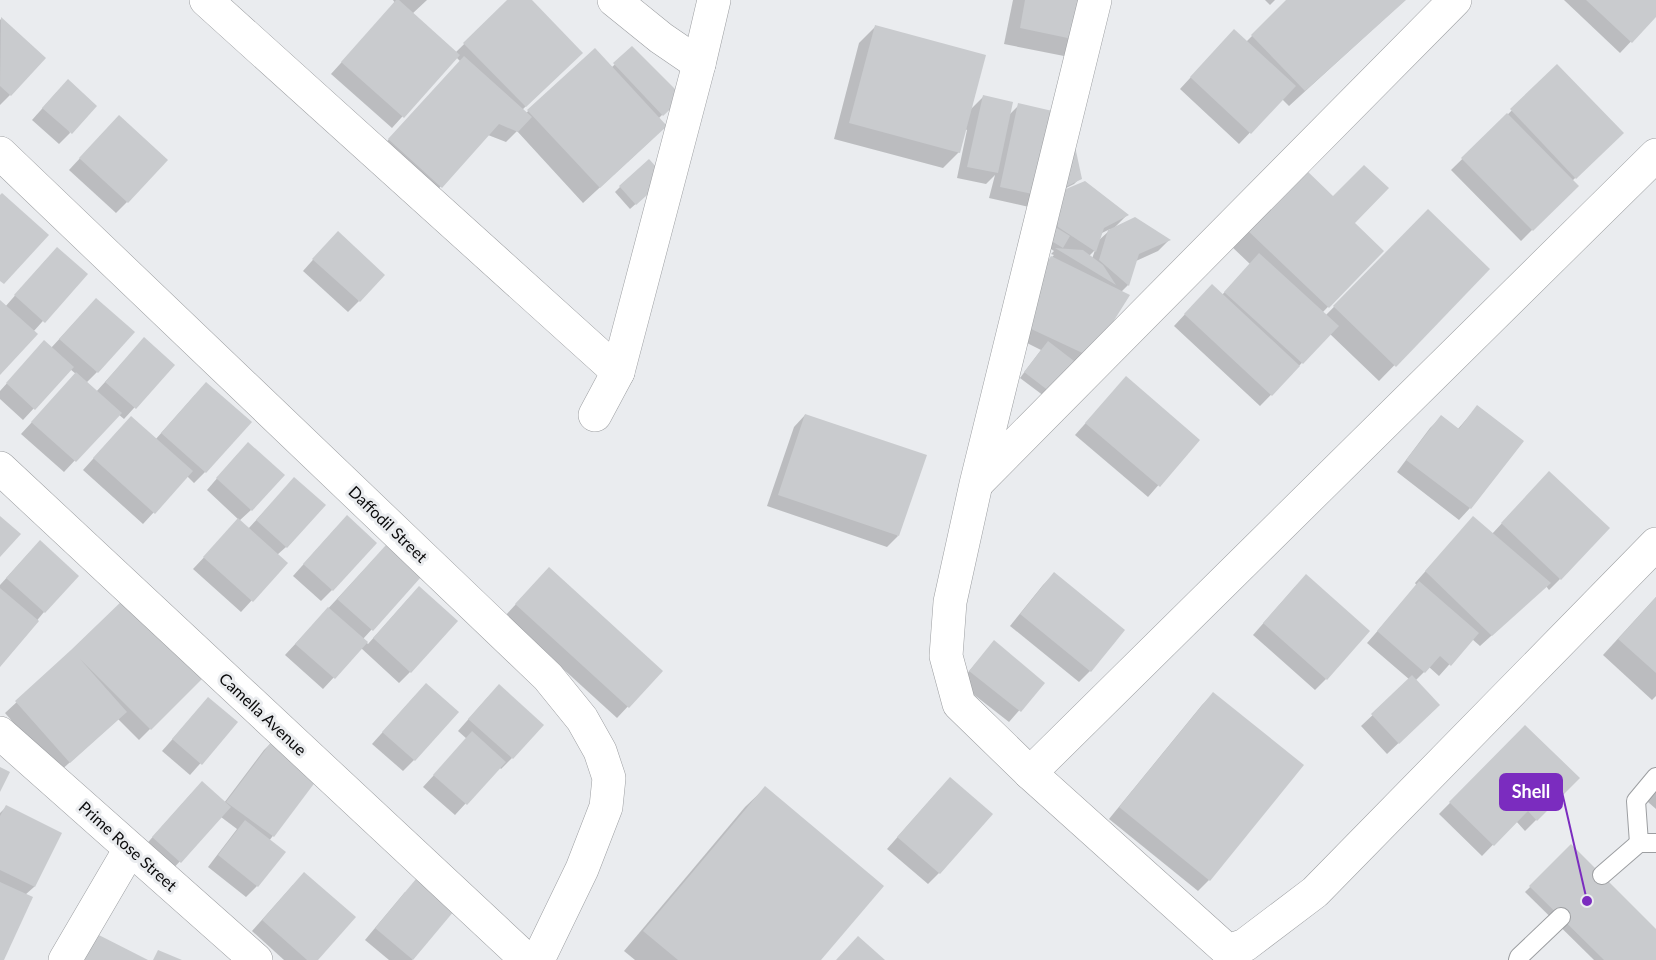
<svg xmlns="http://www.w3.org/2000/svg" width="1656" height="960" viewBox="0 0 1656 960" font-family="Lato,sans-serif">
<rect width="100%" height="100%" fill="#eaecef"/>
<!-- shadow -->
<g fill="#0003" fill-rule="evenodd">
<path d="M393,0H427L412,14L455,53L509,0H530L581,53L522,110L526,113L595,50L611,68L632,48L680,97L658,119L649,142L583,203L517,131L506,142L488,135L430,198L378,151L461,62L456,57L392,128L331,74L395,3Z"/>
<path d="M1013,0H1088L1064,56L1004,44Z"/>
<path d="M1265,0H1275L1270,5Z"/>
<path d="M1288,0H1405L1289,106L1282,99L1239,144L1180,89L1223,42H1246Z"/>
<path d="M1564,0H1656V15L1620,53Z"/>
<path d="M1,19L10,95L0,105V20Z"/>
<path d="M875,27L970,110L983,97L1009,115L1019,105L1059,114L1029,207L989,198L995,175L986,184L957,178L967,130L965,129L959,152L943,168L834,139L859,43Z"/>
<path d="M1557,66L1622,133L1572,181L1576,186L1521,241L1451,170Z"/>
<path d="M57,92L70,133L59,144L32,120Z"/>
<path d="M108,128L127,202L116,213L69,170Z"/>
<path d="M1080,178L1074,184L1066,188L1067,190L1127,215L1114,228L1169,240L1158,251L1136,261L1128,285L1121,292L1128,296L1048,399L1020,378L1041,350L1019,339L1040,269L1054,255L1051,254L1054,251L1036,239L1047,197ZM1110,229V230L1097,242L1100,234ZM1095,250L1092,259L1089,256Z"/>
<path d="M658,184L630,209L615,192L620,187Z"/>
<path d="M1287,185L1353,223L1382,251L1322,313L1325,316L1428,211L1488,269L1379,381L1330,334L1260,406L1174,326L1201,297L1222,295L1250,264L1230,245Z"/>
<path d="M327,244L359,301L348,312L303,271Z"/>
<path d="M46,260L85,274L33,332L0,373V302L5,307Z"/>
<path d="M85,311L97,372L86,383L96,392L133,351L173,365L124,419L118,414L64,472L21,434L76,374L70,369L23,420L0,399V391L33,354L51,348Z"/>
<path d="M1126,378L1198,440L1148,497L1075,435Z"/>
<path d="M195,395L205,472L194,483L187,476L143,524L83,470L120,429L155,440Z"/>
<path d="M1477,407L1522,441L1470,508L1459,520L1397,472L1430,428L1441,417L1457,430Z"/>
<path d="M805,415L898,536L887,547L767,506L794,427Z"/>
<path d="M237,455L251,510L239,521L248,529L294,479L286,547L277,555L286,563L241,612L193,569L239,520L207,490Z"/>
<path d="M1538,484L1560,579L1549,590L1546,586L1480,646L1472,639L1439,676L1429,667L1415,681L1427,716L1387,754L1361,726L1410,680L1367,643L1417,586L1415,583L1463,529L1492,534Z"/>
<path d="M336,528L332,590L321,601L293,576Z"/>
<path d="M29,553L44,612L0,665V585Z"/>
<path d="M375,558L419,577L363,639L368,644L408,599L410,672L399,683L361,648L323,689L285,655Z"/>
<path d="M1054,574L1123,630L1090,671L1079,682L1010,626L1043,585Z"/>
<path d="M538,580L661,671L617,718L505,616Z"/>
<path d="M1295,587L1326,679L1315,690L1253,635Z"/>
<path d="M1656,597V696L1652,700L1603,655Z"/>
<path d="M994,642L1043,683L1009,722L959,683Z"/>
<path d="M72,651L202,677L139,740L118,719L58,773L5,713Z"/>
<path d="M1213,694L1301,765L1209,880L1198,891L1109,819L1202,705Z"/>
<path d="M415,696L414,760L403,771L372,744Z"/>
<path d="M488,697L512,758L501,769L499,767L455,815L423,787L467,739L458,731Z"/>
<path d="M208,699L236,723L190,775L162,751Z"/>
<path d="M1525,727L1578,778L1525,831L1516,821L1482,856L1439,814Z"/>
<path d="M275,739L320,773L269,841L257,886L246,897L208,867L237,829L221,817L169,873L142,849L191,794L224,803L264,750Z"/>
<path d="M1656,777V809L1640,795Z"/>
<path d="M765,788L819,960H635L624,951L745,807Z"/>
<path d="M939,790V873L928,884L887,849Z"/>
<path d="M6,807L60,834L34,887L25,895L2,960H0V813Z"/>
<path d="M1571,847L1656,931V960H1594L1525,892Z"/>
<path d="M293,885L316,960H284L252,931Z"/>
<path d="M405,892L452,911L412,960H389L365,940Z"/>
</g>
<!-- building -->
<g fill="#c9cbce">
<path d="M396,0H399L460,55L404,118L341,62Z"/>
<path d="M507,0H532L583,53L526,107L463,43Z"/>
<path d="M1025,0H1090L1082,41L1020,28Z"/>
<path d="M1286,0H1406L1305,91L1251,35Z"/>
<path d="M1586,0H1656V17L1632,43Z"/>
<path d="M1,17L46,58L11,96L0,86Z"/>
<path d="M875,25L986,55L960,153L849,123Z"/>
<path d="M1234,29L1296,86L1251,134L1190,77Z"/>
<path d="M632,46L683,97L663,116L613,63Z"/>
<path d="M595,48L667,126L600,188L527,110Z"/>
<path d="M464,56L532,117L518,132L499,124L442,188L388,139Z"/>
<path d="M1557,64L1624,133L1576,179L1510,109Z"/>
<path d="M68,79L97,106L72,134L42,108Z"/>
<path d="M983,95L1013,102L998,173L967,167Z"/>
<path d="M1018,103L1061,113L1042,196L1000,187Z"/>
<path d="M1507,113L1579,186L1533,231L1461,158Z"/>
<path d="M119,115L168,160L128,203L79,158Z"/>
<path d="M1070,123L1082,179L1051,194Z"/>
<path d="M649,159L666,178L636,205L619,186Z"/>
<path d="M1364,165L1389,188L1355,223L1384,251L1329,308L1245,228L1303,167L1333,196Z"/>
<path d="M1085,181L1129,215L1104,228L1096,252L1058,227L1054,194Z"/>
<path d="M2,193L49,235L4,284L0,281V195Z"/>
<path d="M1052,198L1057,228L1070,236L1063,248L1040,234Z"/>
<path d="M1428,209L1490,269L1396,367L1333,306Z"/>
<path d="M1135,217L1171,240L1139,254L1129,286L1099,260L1108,230Z"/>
<path d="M338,231L385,275L360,302L312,259Z"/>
<path d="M57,247L88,274L45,323L14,295Z"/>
<path d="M1055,248L1083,250L1103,265L1116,285Z"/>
<path d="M1259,253L1339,326L1303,364L1224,292Z"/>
<path d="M1051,256L1130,295L1091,357L1029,328L1037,307L1026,296Z"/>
<path d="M1212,284L1300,366L1272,396L1184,314Z"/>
<path d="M96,298L135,332L98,373L59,339Z"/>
<path d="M0,300L38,334L0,375Z"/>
<path d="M144,337L175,365L136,409L105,382Z"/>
<path d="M44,340L74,367L35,410L6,383Z"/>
<path d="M1048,341L1078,364L1054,395L1024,372Z"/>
<path d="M76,372L122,413L76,462L31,422Z"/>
<path d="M1126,376L1200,440L1160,487L1085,423Z"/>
<path d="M206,382L252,422L206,473L161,433Z"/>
<path d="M1477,405L1524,441L1471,509L1406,460L1441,415L1459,429Z"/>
<path d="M805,414L927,455L899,536L778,495Z"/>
<path d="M131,416L193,471L155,514L93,458Z"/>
<path d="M248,442L285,475L252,511L216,478Z"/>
<path d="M1549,471L1610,528L1561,580L1501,523Z"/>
<path d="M294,477L326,505L287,548L256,520Z"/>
<path d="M347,515L377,543L333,591L303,564Z"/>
<path d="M0,516L21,534L0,557Z"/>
<path d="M1473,516L1551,583L1492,636L1425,571Z"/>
<path d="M238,518L288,563L253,602L203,557Z"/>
<path d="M40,540L79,576L45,613L6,578Z"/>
<path d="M386,545L421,577L373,631L337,599Z"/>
<path d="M549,567L663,671L629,708L515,604Z"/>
<path d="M1054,572L1125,630L1091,672L1020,614Z"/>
<path d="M1306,574L1370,631L1327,680L1263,623Z"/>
<path d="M1419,581L1479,633L1451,666L1440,656L1425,673L1377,631Z"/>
<path d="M419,586L458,621L411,673L373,638Z"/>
<path d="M0,588L39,621L0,667Z"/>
<path d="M1656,597V673L1618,639Z"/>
<path d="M125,598L204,677L151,730L80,659L127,712L70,763L15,701L71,650Z"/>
<path d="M328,607L368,642L335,679L295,644Z"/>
<path d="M994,640L1045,683L1021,712L969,671Z"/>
<path d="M1412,675L1440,705L1399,744L1371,714Z"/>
<path d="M426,683L459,712L415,761L382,732Z"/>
<path d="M499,684L544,725L513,759L468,719Z"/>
<path d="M1213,692L1304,765L1210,881L1119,807Z"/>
<path d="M208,697L238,722L202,765L172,739Z"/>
<path d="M1525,725L1580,778L1537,821L1528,811L1494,846L1449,802Z"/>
<path d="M472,731L506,762L467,805L433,775Z"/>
<path d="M275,737L322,773L274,837L226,802Z"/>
<path d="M0,767L10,772L0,792Z"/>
<path d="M950,777L993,814L940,874L897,837Z"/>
<path d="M202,781L231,807L181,863L152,837Z"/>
<path d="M765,786L884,886L821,960H678L643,931Z"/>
<path d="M6,805L62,833L35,887L0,870V816Z"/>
<path d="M245,820L286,852L258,887L218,855Z"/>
<path d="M1571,844L1656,929V960H1604L1529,886Z"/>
<path d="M304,872L356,917L318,960H307L262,920Z"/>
<path d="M416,879L454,911L413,960L375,928Z"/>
<path d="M0,882L33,897L4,960H0Z"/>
<path d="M85,928L148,960H69Z"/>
<path d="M858,936L885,960H836Z"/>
<path d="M158,950L182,960H153Z"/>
</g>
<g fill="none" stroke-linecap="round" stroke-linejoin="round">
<defs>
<g id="lane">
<path d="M1639,843L1636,801L1656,777"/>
<path d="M1602,875L1639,843H1656"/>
<path d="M1518,960L1519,957L1561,917"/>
</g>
<g id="street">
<path d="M206,0L618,372"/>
<path d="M614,0L661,38L699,64"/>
<path d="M1095,0L976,484L950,602L946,656L959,704L1030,773L1228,951L1245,945L1315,892L1656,544"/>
<path d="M0,153L548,677L582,719L600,751L609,778L606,807L582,869L538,960"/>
<path d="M595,415L618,372L699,64L714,0"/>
<path d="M0,468L527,960"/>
<path d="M977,483L1455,0"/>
<path d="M0,733L256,960"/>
<path d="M1030,773L1656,155"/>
<path d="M65,960L130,849"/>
</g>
</defs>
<!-- lane casing -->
<use href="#lane" stroke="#9c9ea1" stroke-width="20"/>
<!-- street casing -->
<use href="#street" stroke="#9c9ea1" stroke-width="34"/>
<!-- lane -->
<use href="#lane" stroke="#fff" stroke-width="18"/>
<!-- street -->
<use href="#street" stroke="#fff" stroke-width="33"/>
</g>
<g text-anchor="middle" stroke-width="6" stroke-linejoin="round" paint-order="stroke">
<!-- street labels -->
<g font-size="16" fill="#0b0b0c" stroke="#eaecef">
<text transform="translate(388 524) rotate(44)" y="6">Daffodil Street</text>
<text transform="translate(263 714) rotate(43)" y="6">Camella Avenue</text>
<text transform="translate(128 846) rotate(42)" y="6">Prime Rose Street</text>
</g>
</g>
<!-- callouts -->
<path fill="none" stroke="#7b2cbf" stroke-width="2" d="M1587 901L1562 792"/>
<circle fill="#7b2cbf" stroke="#eaecef" stroke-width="2" cx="1587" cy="901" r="6"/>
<rect fill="#7b2cbf" stroke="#7b2cbf" stroke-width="2" x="1500" y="774" width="62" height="36" rx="6"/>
<g font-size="18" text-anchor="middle" font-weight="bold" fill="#fff">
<text x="1531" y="798">Shell</text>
</g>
</svg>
